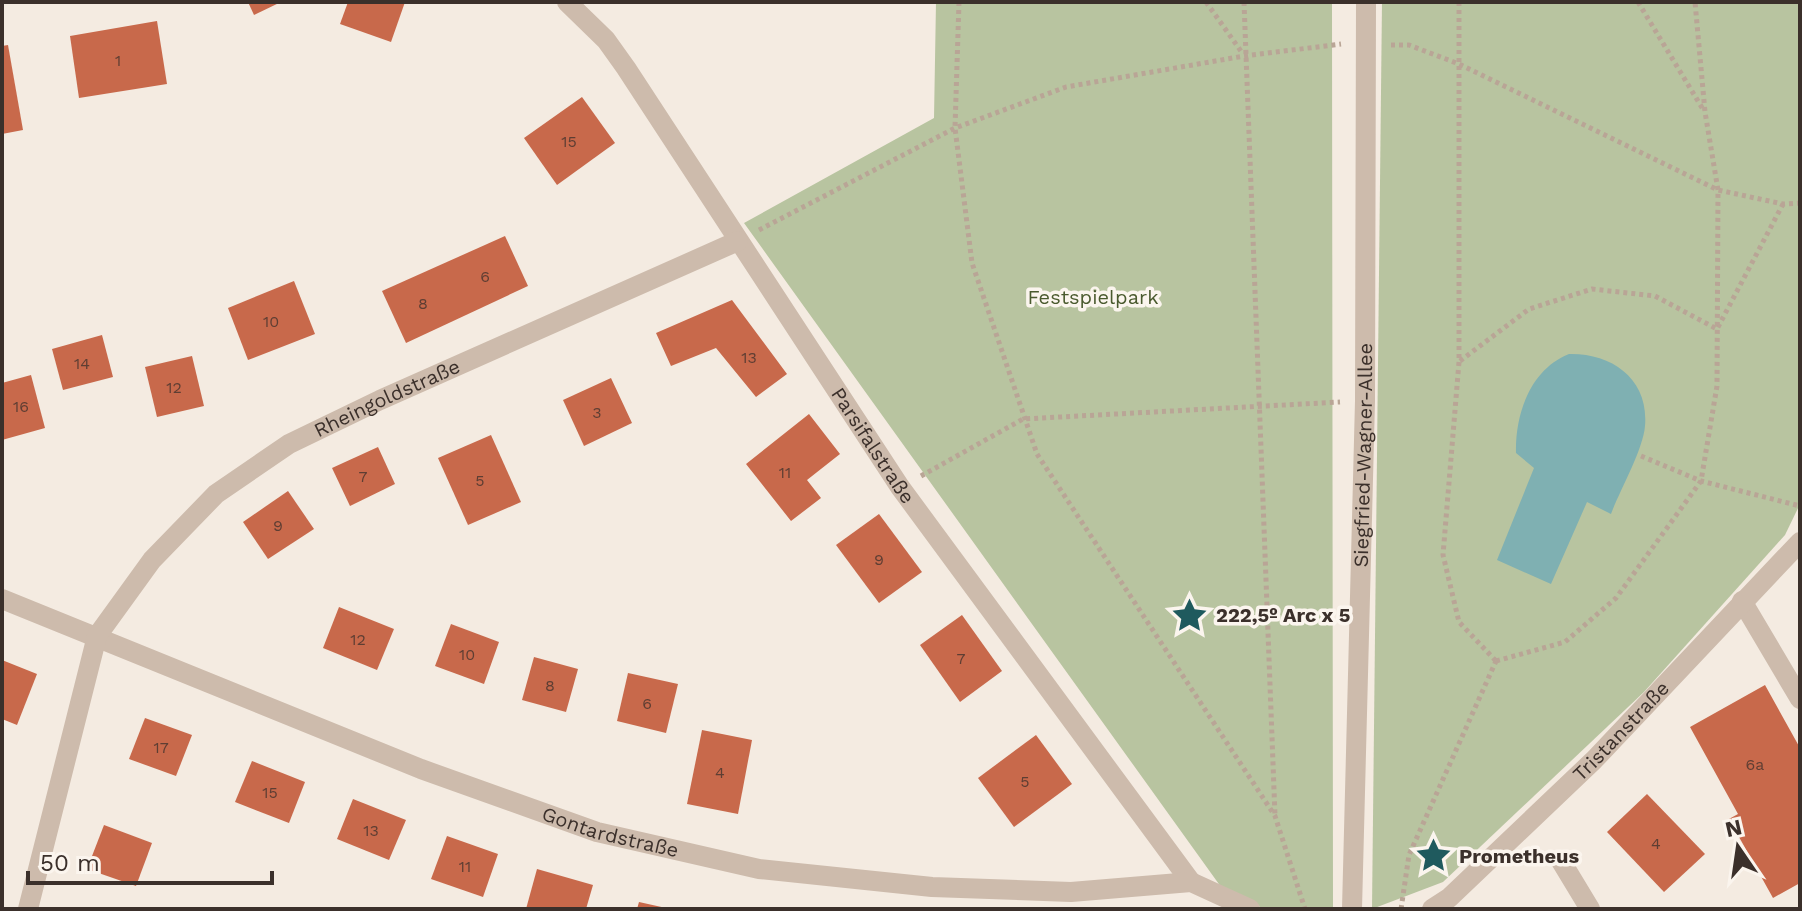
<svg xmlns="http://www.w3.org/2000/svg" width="1802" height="911" viewBox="0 0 1802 911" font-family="'Work Sans',sans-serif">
<rect width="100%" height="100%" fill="#f4ebe1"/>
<!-- green -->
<g fill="#b8c4a0">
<path d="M936,2H1332L1333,909H1264L1221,887L744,223L934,118Z"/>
<path d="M1382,2H1800V504L1785,535L1644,692L1443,882L1372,909Z"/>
</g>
<!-- water -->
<path fill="#7fb0b2" d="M1569,354C1612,353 1649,379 1645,426C1643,450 1620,490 1611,514L1587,502L1551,584L1497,560L1534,468L1516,453C1515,413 1531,369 1569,354Z"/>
<!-- building -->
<g fill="#c8694b">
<path d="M248,2H281L254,15Z"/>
<path d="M348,2H405L391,42L340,24Z"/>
<path d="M157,21L167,84L79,98L70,36Z"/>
<path d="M8,45L23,130L2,134V46Z"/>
<path d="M582,97L615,143L557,185L524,138Z"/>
<path d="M505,236L528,286L406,343L382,291Z"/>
<path d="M294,281L315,334L248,360L228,308Z"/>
<path d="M732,300L787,374L756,397L716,348L671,366L656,333Z"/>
<path d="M102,335L113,377L63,390L52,349Z"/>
<path d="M192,356L204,406L157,417L145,367Z"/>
<path d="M31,375L45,428L2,440V383Z"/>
<path d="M611,378L632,423L584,446L563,400Z"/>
<path d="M809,414L840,454L807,480L821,498L791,521L746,464Z"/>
<path d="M491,435L521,502L468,525L438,458Z"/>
<path d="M378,447L395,484L350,506L332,468Z"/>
<path d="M288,491L314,529L268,559L243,522Z"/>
<path d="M879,514L922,572L879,603L836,545Z"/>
<path d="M339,607L394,629L377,670L323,648Z"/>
<path d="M962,615L1002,671L960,702L920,645Z"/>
<path d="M451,624L499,642L484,684L435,666Z"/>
<path d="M534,657L578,669L566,712L522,700Z"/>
<path d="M2,660L37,674L17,725L2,719Z"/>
<path d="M628,673L678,684L666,733L617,721Z"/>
<path d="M1765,685L1800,748V883L1773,898L1729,819L1738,814L1690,727Z"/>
<path d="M145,718L192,735L176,776L129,759Z"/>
<path d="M702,730L752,740L738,814L687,804Z"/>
<path d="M1036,735L1072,784L1014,827L978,778Z"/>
<path d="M252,761L305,782L289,823L235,802Z"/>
<path d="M1647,794L1705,854L1664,892L1607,832Z"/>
<path d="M353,799L406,820L389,860L337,839Z"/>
<path d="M104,825L152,843L136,886L87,869Z"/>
<path d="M447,836L498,854L483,897L431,879Z"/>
<path d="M537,869L593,885L586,909H526Z"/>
<path d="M639,902L666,908V909H637Z"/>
</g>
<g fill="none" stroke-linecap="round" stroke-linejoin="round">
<!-- path -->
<g stroke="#b9a596" stroke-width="5" stroke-dasharray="4 4" stroke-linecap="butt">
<path d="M959,2L955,128L972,263L1037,454L1275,816L1305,909"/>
<path d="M1206,2L1243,54"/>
<path d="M1244,2L1275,816"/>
<path d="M1459,2V362L1443,555L1459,622L1496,661"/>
<path d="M1638,2L1704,111"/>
<path d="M1391,45H1409L1459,64L1718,190L1783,204L1800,203"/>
<path d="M759,230L955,128L1066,87L1244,56L1341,44"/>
<path d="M1460,361L1529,309L1592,289L1655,296L1717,329L1783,204"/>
<path d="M1641,456L1701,481L1800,506"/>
<path d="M921,476L1023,419L1340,402"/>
<path d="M1496,661L1565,642L1616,598L1701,481L1717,386L1718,190L1705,112L1695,2"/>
<path d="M1401,909L1409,855L1496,661"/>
</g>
<!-- minor -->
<g stroke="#cdbbac" stroke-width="20">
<path id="s1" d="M567,2L606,40L626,68L900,487L1191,882"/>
<path id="s2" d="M2,599L421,769L597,832L759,869L932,887L1071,892L1191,882L1250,909"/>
<path d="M1742,601L1800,699"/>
<path d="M1561,861L1590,909"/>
<path id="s3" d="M28,909L97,636L152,560L216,494L289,444L380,400L738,241"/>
<path id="s4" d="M1352,909L1365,401L1366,2"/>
<path id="s5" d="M1432,909L1449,898L1594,760L1800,542"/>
</g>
</g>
<!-- icons -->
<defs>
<symbol id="sight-bare" viewBox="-9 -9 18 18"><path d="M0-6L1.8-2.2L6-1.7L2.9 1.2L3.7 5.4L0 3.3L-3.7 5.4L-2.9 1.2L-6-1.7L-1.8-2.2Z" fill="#1f5a5e" stroke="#fbf5ee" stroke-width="2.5" paint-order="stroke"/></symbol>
</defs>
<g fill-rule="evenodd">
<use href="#sight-bare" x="1164" y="590" width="51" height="51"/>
<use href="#sight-bare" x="1408" y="830" width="51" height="51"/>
</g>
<g text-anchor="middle" stroke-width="7" stroke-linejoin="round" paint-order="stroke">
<!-- number labels -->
<g font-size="16" fill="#5e3e33">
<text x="118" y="66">1</text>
<text x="569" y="147">15</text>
<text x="485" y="282">6</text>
<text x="423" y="309">8</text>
<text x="271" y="327">10</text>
<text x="749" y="363">13</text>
<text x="82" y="369">14</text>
<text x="174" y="393">12</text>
<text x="21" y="412">16</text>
<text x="597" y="418">3</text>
<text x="785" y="478">11</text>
<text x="363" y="482">7</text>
<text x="480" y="486">5</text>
<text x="278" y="531">9</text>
<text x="879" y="565">9</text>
<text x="358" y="645">12</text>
<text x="467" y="660">10</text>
<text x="961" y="664">7</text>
<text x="550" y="691">8</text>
<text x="647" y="709">6</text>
<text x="161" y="753">17</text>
<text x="1755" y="770">6a</text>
<text x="720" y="778">4</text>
<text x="1025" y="787">5</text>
<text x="270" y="798">15</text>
<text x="371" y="836">13</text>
<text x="1656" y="849">4</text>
<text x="465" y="872">11</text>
</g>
<!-- park labels -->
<g font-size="20" fill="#4a5a2e" stroke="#fbf5ee">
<text x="1093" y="304">Festspielpark</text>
</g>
<!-- street labels -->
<g font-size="20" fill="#3b302b" stroke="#fbf5ee">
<text dy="7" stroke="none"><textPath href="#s3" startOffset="664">Rheingoldstraße</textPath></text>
<text dy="7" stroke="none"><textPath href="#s1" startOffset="540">Parsifalstraße</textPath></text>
<text dy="7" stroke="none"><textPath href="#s4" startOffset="454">Siegfried-Wagner-Allee</textPath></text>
<text dy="7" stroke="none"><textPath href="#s5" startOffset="260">Tristanstraße</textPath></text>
<text dy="7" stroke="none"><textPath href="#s2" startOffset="652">Gontardstraße</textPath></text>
</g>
<!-- poi labels -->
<g font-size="20" font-weight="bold" fill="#3b302b" stroke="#fbf5ee" text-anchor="start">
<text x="1216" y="622">222,5º Arc x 5</text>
<text x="1459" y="863">Prometheus</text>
</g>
</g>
<!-- border -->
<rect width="1802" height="911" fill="none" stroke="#3b302b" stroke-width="8"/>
<!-- north arrow -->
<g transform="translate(1738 847) rotate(347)" stroke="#fbf5ee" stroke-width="6" paint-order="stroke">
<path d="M0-6L14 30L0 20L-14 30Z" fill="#3b302b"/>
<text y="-12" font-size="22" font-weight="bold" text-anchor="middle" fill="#3b302b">N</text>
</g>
<!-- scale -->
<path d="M28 871v12h244v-12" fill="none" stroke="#3b302b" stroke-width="4"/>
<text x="40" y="871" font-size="24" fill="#3b302b" stroke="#fbf5ee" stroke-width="6" paint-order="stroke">50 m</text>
</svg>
